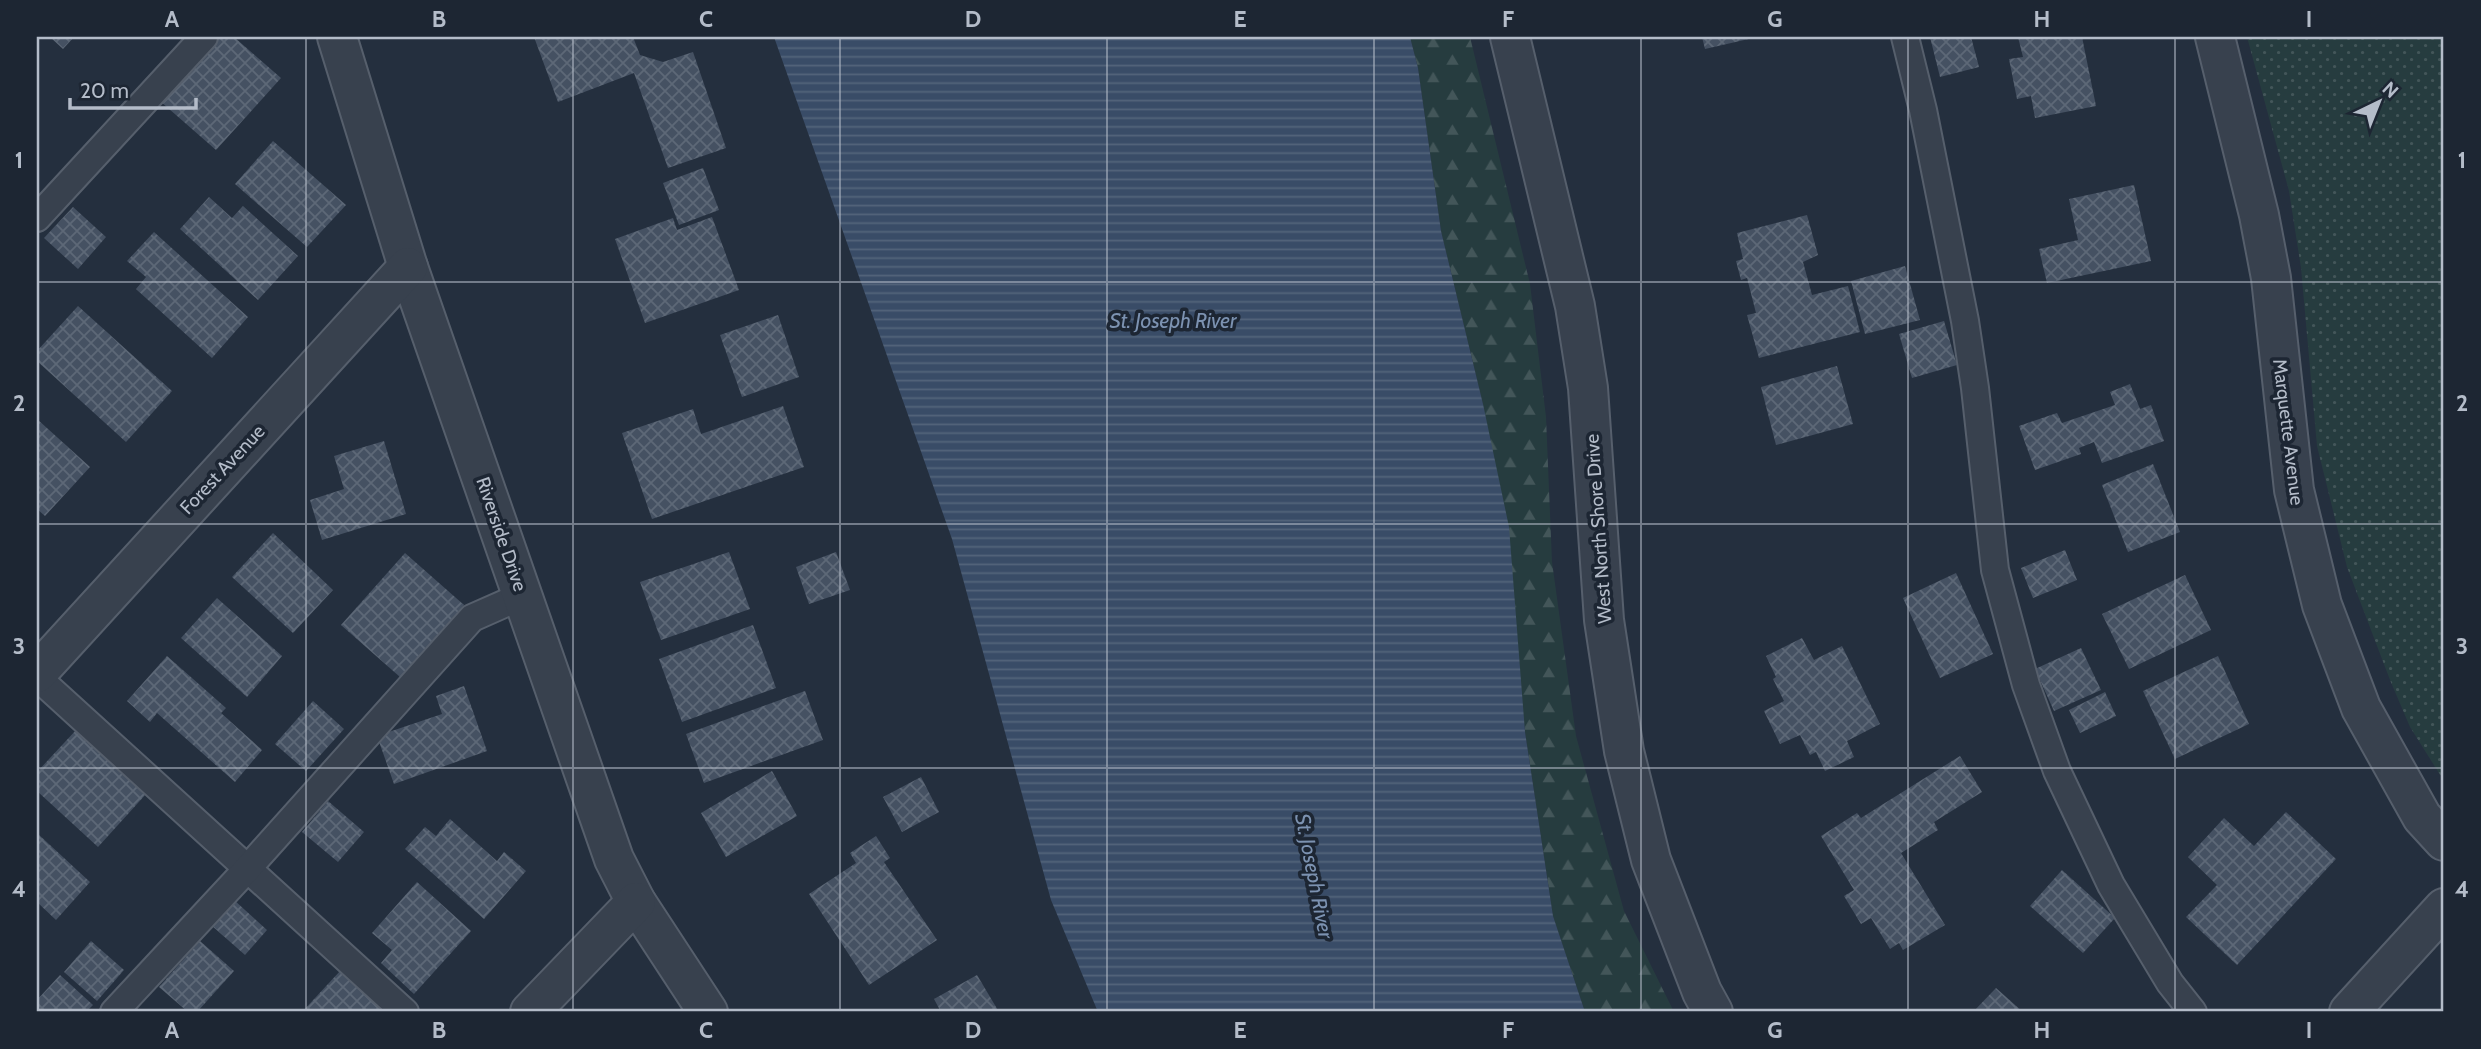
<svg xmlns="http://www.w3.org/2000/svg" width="2481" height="1049" viewBox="0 0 2481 1049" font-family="Cabin,sans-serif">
<defs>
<pattern id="forest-firs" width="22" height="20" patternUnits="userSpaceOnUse" patternTransform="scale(1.75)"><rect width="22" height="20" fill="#263c3f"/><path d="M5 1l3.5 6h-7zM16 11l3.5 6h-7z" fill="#435659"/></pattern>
<pattern id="park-dots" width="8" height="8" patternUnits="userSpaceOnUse" patternTransform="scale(1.75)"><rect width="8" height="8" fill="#263c3f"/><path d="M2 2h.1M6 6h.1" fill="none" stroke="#435659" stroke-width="1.8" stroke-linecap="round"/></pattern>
<pattern id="water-rules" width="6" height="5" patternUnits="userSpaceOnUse" patternTransform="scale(1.75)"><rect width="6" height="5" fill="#394c67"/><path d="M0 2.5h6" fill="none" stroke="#53647b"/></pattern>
<pattern id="building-cross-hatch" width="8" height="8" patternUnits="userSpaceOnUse" patternTransform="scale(1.75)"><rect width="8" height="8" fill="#455162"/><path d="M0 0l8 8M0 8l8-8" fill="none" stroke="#5d6877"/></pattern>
</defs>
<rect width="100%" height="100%" fill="#242f3e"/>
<!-- forest -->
<path fill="url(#forest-firs)" d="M1410,37H1470L1530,284L1546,417L1552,562L1576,736L1624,911L1674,1012H1585L1553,916L1525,732L1483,404L1441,231L1418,68Z"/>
<!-- park -->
<path fill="url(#park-dots)" d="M2247,37H2444V781L2410,727L2390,680L2347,567L2317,446L2301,268L2289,191Z"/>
<!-- water -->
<path fill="url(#water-rules)" d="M774,37H1410L1418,68L1441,231L1483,404L1509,527L1525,732L1553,916L1585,1012H1098L1051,900L952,539Z"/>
<!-- building -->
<g fill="url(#building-cross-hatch)">
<path d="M50,37H74L63,49Z"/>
<path d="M216,37H234L281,78L216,150L160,101Z"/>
<path d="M534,37H633L640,55L663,62L693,52L726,148L668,168L634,73L558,102Z"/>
<path d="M1702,37H1752L1753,38L1705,49Z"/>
<path d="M1930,37H1971L1979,67L1940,77Z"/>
<path d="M2018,37H2082L2096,106L2035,118L2031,96L2017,99L2009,59L2023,57Z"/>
<path d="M273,141L346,205L307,247L235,184Z"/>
<path d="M703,168L719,210L679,225L663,183Z"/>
<path d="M2134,185L2151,261L2047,283L2039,249L2078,240L2069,199Z"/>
<path d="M209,197L232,218L243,206L298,256L258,300L180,229Z"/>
<path d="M73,207L106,237L78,269L44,238Z"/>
<path d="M1807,215L1818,255L1803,262L1812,295L1848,286L1860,332L1759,358L1747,315L1756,313L1747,278L1741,280L1736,261L1743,259L1737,233Z"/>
<path d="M712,217L739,290L645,323L615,239L673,218L677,230Z"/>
<path d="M154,232L248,317L212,358L136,289L146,277L127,261Z"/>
<path d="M1905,266L1920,320L1865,334L1851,281Z"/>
<path d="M78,306L172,391L126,442L37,361V351Z"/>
<path d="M778,315L799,377L742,397L720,335Z"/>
<path d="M1944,321L1957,365L1912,378L1899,334Z"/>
<path d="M1837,366L1853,424L1776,445L1761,387Z"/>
<path d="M2130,384L2140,409L2151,405L2164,441L2102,463L2094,442L2079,448L2081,454L2035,470L2019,426L2057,413L2062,423L2115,405L2110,392Z"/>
<path d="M783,406L804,467L652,519L622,433L693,409L701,434Z"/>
<path d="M37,419L90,467L45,516L37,509Z"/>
<path d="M384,441L406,514L322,540L310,500L344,489L334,456Z"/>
<path d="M2153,464L2180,532L2128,552L2102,485Z"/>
<path d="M273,533L333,590L293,633L232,577Z"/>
<path d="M2065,550L2077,580L2033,598L2021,568Z"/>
<path d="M729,552L750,609L661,640L640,582Z"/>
<path d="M836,552L850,590L809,604L796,567Z"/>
<path d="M405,553L464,605L400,677L341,625Z"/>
<path d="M1956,573L1993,654L1940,678L1903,598Z"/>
<path d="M2185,575L2211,630L2129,669L2102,614Z"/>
<path d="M217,598L282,656L247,697L181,638Z"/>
<path d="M753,625L776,688L682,722L659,659Z"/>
<path d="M1802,638L1814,660L1842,646L1880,724L1847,741L1854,757L1825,771L1816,752L1810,755L1800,735L1780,744L1764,711L1784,701L1773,679L1776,677L1766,656Z"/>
<path d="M2081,648L2101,690L2054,711L2035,669Z"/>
<path d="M167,656L226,708L221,713L262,750L235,782L157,713L150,722L127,701Z"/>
<path d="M2218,656L2249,724L2175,759L2143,691Z"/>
<path d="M464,686L487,751L394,784L377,736L442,714L436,696Z"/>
<path d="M805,691L823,740L704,783L686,734Z"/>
<path d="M2105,692L2116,716L2080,733L2069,710Z"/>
<path d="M313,701L344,729L306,771L275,744Z"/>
<path d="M77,729L147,793L98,847L37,791V772Z"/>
<path d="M1960,756L1982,792L1934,822L1938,830L1901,853L1945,925L1903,950L1899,943L1890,949L1871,918L1861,924L1844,896L1854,890L1821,836L1857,813L1861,818Z"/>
<path d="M772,771L797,816L726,857L701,813Z"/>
<path d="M921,777L939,812L902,832L883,797Z"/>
<path d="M328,801L364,832L338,862L302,832Z"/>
<path d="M2286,812L2336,859L2237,965L2186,917L2217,885L2188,857L2224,818L2254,846Z"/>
<path d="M450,819L497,861L504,852L526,871L484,919L405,849L425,827L436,836Z"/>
<path d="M37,833L90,882L56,920L37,902Z"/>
<path d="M876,836L890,858L884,862L937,940L869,985L809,894L856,863L850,853Z"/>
<path d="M2062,870L2115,918L2083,953L2030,906Z"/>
<path d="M417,882L471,931L414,994L381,963L392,950L372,933Z"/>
<path d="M234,900L267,930L245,955L211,925Z"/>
<path d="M91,941L124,970L97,1001L64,972Z"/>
<path d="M200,941L234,971L197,1012H188L159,987Z"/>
<path d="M341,970L387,1012H302Z"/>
<path d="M60,975L93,1005L86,1012H37V1000Z"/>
<path d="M977,975L999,1012H941L934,999Z"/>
<path d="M1996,988L2023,1012H1973Z"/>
</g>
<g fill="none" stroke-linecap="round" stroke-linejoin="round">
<defs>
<g id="service">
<path d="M1905,37L1923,110L1965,321L1975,388L1995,570L2026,685L2057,771L2111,885L2170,983L2193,1012"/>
<path d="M37,218L204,37"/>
<path d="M37,677L405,1012"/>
<path d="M114,1012L248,868L472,618L524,595"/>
</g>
<g id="minor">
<path d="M337,37L408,267L614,859L636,902L708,1012"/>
<path d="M2215,37L2259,215L2271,278L2294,490L2322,605L2361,708L2422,817L2444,841"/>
<path d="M37,673L408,267"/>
<path d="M530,1012L636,902"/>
<path d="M2349,1012L2444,908"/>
</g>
<path id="tertiary" d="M1510,37L1575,306L1588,388L1604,620L1624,751L1651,860L1702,992L1713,1012"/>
</defs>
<!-- service casing -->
<use href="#service" stroke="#565f6c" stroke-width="30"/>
<!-- minor casing -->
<use href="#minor" stroke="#565f6c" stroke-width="42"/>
<!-- tertiary casing -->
<use href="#tertiary" stroke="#565f6c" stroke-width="42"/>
<!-- service -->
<use href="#service" stroke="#38414e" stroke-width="26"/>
<!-- minor -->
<use href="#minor" stroke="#38414e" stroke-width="38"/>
<!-- tertiary -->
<use href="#tertiary" stroke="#38414e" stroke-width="38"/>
</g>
<!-- grid -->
<path fill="none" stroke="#b4bcc9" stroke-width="2" stroke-opacity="0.55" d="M306,37V1012M573,37V1012M840,37V1012M1107,37V1012M1374,37V1012M1641,37V1012M1908,37V1012M2175,37V1012M37,282H2444M37,524H2444M37,768H2444"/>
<g text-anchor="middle" stroke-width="7" stroke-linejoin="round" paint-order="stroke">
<!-- street labels -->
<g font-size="19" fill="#b4bcc9" stroke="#1d2633">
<text transform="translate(2289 432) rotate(83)" y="7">Marquette Avenue</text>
<text transform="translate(222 469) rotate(-47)" y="7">Forest Avenue</text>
<text transform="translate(1598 529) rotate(-94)" y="7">West North Shore Drive</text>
<text transform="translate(502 534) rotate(71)" y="7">Riverside Drive</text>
</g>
<!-- water labels -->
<g font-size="21" font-style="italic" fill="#7c92b1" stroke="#1d2633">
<text x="1173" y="328">St. Joseph River</text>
<text transform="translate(1314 876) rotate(79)" y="7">St. Joseph River</text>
</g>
</g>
<!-- border -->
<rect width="2481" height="1049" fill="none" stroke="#1d2633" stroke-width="77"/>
<!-- north arrow -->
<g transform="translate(2379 102) rotate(43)" stroke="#1d2633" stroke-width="5" paint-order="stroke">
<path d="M0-5L12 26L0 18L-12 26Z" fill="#b4bcc9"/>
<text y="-10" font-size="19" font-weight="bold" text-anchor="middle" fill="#b4bcc9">N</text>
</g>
<!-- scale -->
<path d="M70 98v10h126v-10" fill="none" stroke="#b4bcc9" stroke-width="3.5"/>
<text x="80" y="98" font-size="21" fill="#b4bcc9" stroke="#1d2633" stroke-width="5" paint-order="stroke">20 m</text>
<rect x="38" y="38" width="2404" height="972" fill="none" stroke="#b4bcc9" stroke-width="2.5"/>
<g font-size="23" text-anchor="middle" font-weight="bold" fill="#b4bcc9">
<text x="172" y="27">A</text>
<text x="439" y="27">B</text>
<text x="706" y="27">C</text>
<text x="973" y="27">D</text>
<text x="1240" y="27">E</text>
<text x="1508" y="27">F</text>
<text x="1775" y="27">G</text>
<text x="2042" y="27">H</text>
<text x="2309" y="27">I</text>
<text x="19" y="168">1</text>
<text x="2462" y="168">1</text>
<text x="19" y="411">2</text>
<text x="2462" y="411">2</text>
<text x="19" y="654">3</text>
<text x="2462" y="654">3</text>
<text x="19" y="897">4</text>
<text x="2462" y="897">4</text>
<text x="172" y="1038">A</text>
<text x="439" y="1038">B</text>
<text x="706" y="1038">C</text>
<text x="973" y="1038">D</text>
<text x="1240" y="1038">E</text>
<text x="1508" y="1038">F</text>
<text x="1775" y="1038">G</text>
<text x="2042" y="1038">H</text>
<text x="2309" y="1038">I</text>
</g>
</svg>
